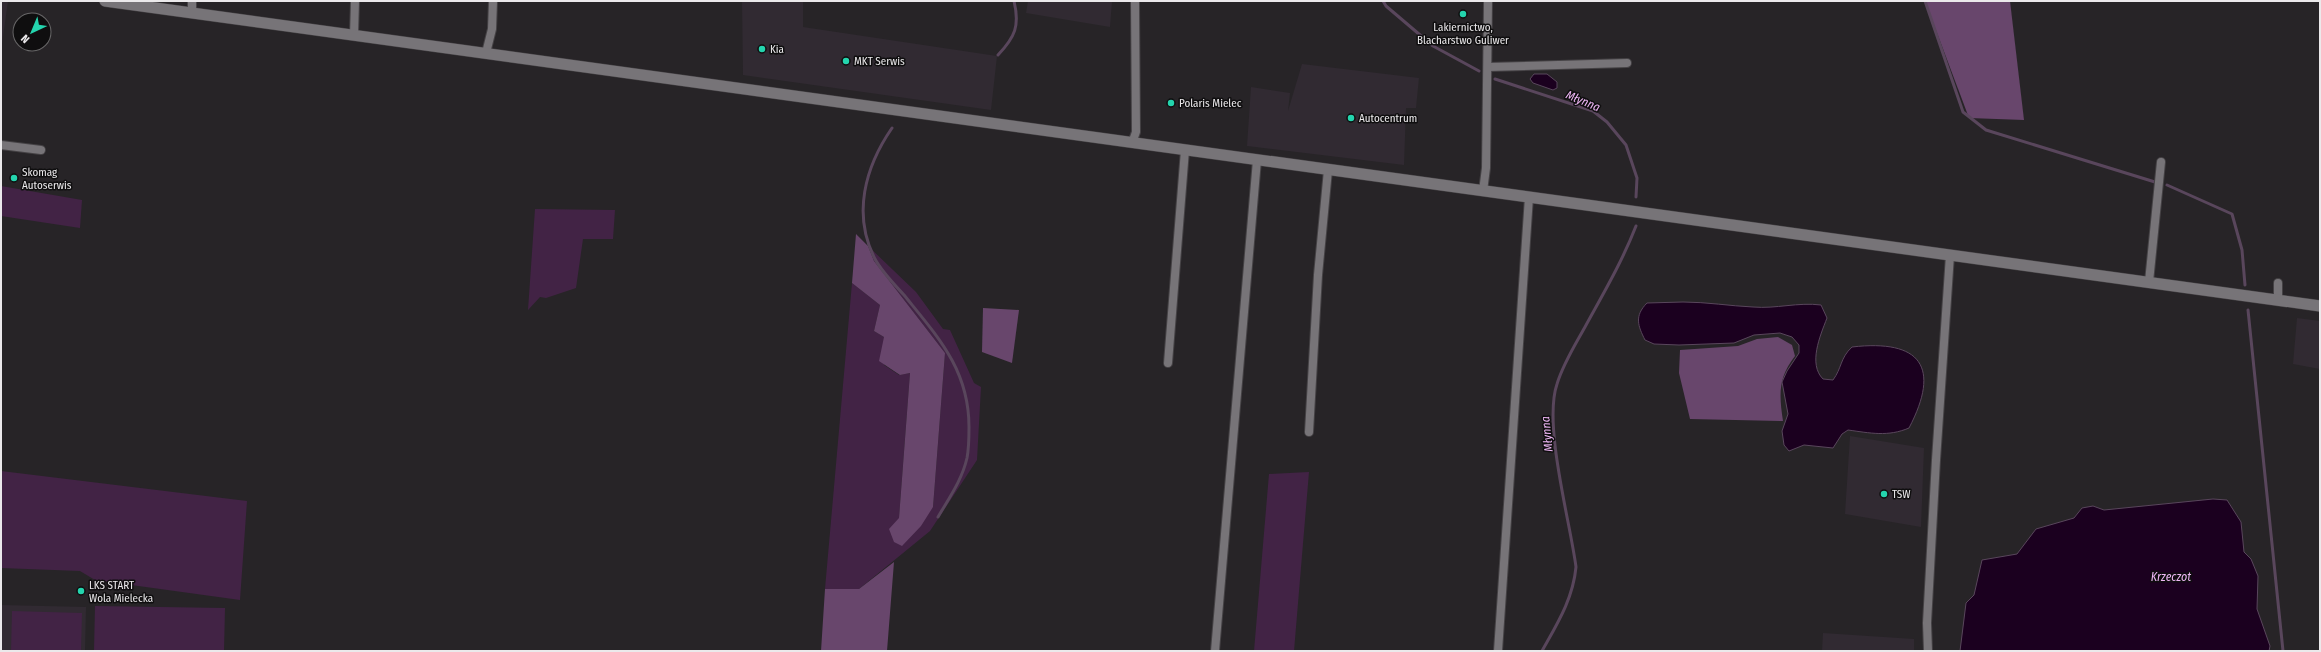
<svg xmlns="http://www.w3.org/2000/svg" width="2321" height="652" viewBox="0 0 2321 652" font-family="'Fira Sans Condensed',sans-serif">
<rect width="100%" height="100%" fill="#272427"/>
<!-- built -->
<g fill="#312a32">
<path d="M1,1H8L1,51Z"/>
<path d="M742,1H803V27L997,56L991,110L743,75Z"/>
<path d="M1028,1H1112L1110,27L1026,13Z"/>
<path d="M1302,64L1419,78L1416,108H1406L1404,165L1247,146L1251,87L1290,93L1288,111Z"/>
<path d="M2297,318L2320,321V369L2293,364Z"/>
<path d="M1850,436L1924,448L1921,527L1845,514Z"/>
<path d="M1,605L86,607L85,651H1Z"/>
<path d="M1823,633L1914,639V651H1822Z"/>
</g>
<!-- green -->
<g fill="#422345">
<path d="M1,186L82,200L80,228L1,216Z"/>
<path d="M535,209L615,210L613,239H583L576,288L546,298L540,297L528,310Z"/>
<path d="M868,246L916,292L943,329L950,330L974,383L981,387L977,460L930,531L859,589H825L852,283L880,305L874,331L884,337V365L899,375L910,373L899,518L933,507L945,353L874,261Z"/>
<path d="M1,471L247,501L240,600L95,580L80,571L1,568Z"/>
<path d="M1309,472L1294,651H1254L1269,474Z"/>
<path d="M95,606L225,608L224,651H94Z"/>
<path d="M12,611L82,613L81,651H11Z"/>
</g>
<!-- forest -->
<g fill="#68466c">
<path d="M1925,1H2010L2024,120L1969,118Z"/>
<path d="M856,234L868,246L874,261L945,353L933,507L921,526L902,546L894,542L889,529L899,518L910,373L900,375L879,361L884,337L874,331L880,305L852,283Z"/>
<path d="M983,308L1019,310L1012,363L982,352Z"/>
<path d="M1778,337L1792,345L1795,356C1778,378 1779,394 1783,421L1690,419L1679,373L1680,350L1738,346L1757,339Z"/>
<path d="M894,562L887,651H821L825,589H859Z"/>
</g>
<!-- water -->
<g fill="#1b001f" stroke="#59465c">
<path d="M1534,74H1547L1557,82V88L1553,90L1533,83L1530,79Z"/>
<path d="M1683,302C1707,302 1730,306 1753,307C1776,309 1798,302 1821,305L1827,318C1820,336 1808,364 1823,379L1833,380C1842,368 1840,358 1852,347C1921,339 1941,367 1909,428C1888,437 1870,433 1848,430L1842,434L1833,448L1804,445L1789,451L1784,445L1782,431L1788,414L1782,382L1787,371L1799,353V345L1792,337L1780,333L1754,335L1734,343L1679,345L1654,344L1645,340C1638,326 1634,316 1647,303Z"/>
<path d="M2213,499L2227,500L2241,522L2244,552L2251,559L2258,576L2257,609L2270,646L2269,651H1960L1966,603L1974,595L1982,560L2017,554L2036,529L2074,518L2082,508L2093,506L2104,510Z"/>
</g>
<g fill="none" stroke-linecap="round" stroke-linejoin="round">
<!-- stream -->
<g stroke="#59465c" stroke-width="3">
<path d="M1383,1L1386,6L1433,46L1479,71"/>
<path d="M1925,1L1963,112L1986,130L2155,182"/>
<path d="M998,55C1015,37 1020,26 1014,1"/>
<path d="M1495,79L1593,111L1607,122L1626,145L1637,178L1636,197"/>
<path d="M892,128C865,167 852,215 875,259C882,272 894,284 904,295C938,337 969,370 969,427C969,437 969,448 967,458C962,480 949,498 938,517"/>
<path d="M2167,185L2232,214L2242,250L2245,285"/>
<path d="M2248,310L2283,651"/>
<path d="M1542,651C1557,624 1573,599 1576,567C1570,521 1543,425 1557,384C1563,364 1575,345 1585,327C1603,294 1622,262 1636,226"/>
</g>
<defs>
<g id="minor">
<path d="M192,13V1"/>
<path d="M354,35L355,1"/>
<path d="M486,53L492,29L493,1"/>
<path d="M1488,67L1627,63"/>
<path d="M1132,143L1136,132L1135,1"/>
<path d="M1,145L41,150"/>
<path d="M1483,191L1486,168L1488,1"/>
<path d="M2149,282L2161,162"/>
<path d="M2278,283V300"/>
<path d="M1168,363L1185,150"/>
<path d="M1309,432L1318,275L1328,170"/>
<path d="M1215,651L1257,160"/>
<path d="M1498,651L1529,197"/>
<path d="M1928,651L1927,623L1936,460L1950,255"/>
</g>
<path id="tertiary" d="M105,1L2320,306"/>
</defs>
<!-- minor casing -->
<use href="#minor" stroke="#454245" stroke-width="10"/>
<!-- tertiary casing -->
<use href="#tertiary" stroke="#454245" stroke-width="12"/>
<!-- minor -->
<use href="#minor" stroke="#777478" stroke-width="8"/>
<!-- tertiary -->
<use href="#tertiary" stroke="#777478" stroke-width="11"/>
</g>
<!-- markers -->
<g fill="#24d5ae" stroke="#0f0e0f" stroke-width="1.5">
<circle cx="1463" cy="14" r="4"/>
<circle cx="762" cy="49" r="4"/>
<circle cx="846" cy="61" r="4"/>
<circle cx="1171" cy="103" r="4"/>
<circle cx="1351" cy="118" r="4"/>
<circle cx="14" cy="178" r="4"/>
<circle cx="1884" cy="494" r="4"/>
<circle cx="81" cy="591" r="4"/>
</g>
<g text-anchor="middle" stroke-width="3" stroke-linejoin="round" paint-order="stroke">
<!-- poi labels -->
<g font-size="11" fill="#ebe9eb" stroke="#0f0e0f" text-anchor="start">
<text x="1463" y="31" text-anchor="middle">Lakiernictwo,<tspan x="1463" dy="13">Blacharstwo Guliwer</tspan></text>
<text x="770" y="53">Kia</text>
<text x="854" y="65">MKT Serwis</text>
<text x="1179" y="107">Polaris Mielec</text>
<text x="1359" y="122">Autocentrum</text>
<text x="22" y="176">Skomag<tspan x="22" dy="13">Autoserwis</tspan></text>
<text x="1892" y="498">TSW</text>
<text x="89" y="589">LKS START<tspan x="89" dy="13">Wola Mielecka</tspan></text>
</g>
<!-- water labels -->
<g font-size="12" font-style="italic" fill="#efb7f6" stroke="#0f0e0f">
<text transform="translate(1583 101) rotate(23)" y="4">Młynna</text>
<text transform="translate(1547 434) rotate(-96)" y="4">Młynna</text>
<text x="2171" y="581">Krzeczot</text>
</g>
</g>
<!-- border -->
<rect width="2321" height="652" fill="none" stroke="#ebe9eb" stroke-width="4"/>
<!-- north arrow -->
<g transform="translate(32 32) rotate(224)"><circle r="19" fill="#0f0e0f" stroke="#676667"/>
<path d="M0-3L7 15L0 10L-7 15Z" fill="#24d5ae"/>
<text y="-6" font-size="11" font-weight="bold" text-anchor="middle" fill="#ebe9eb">N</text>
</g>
</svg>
